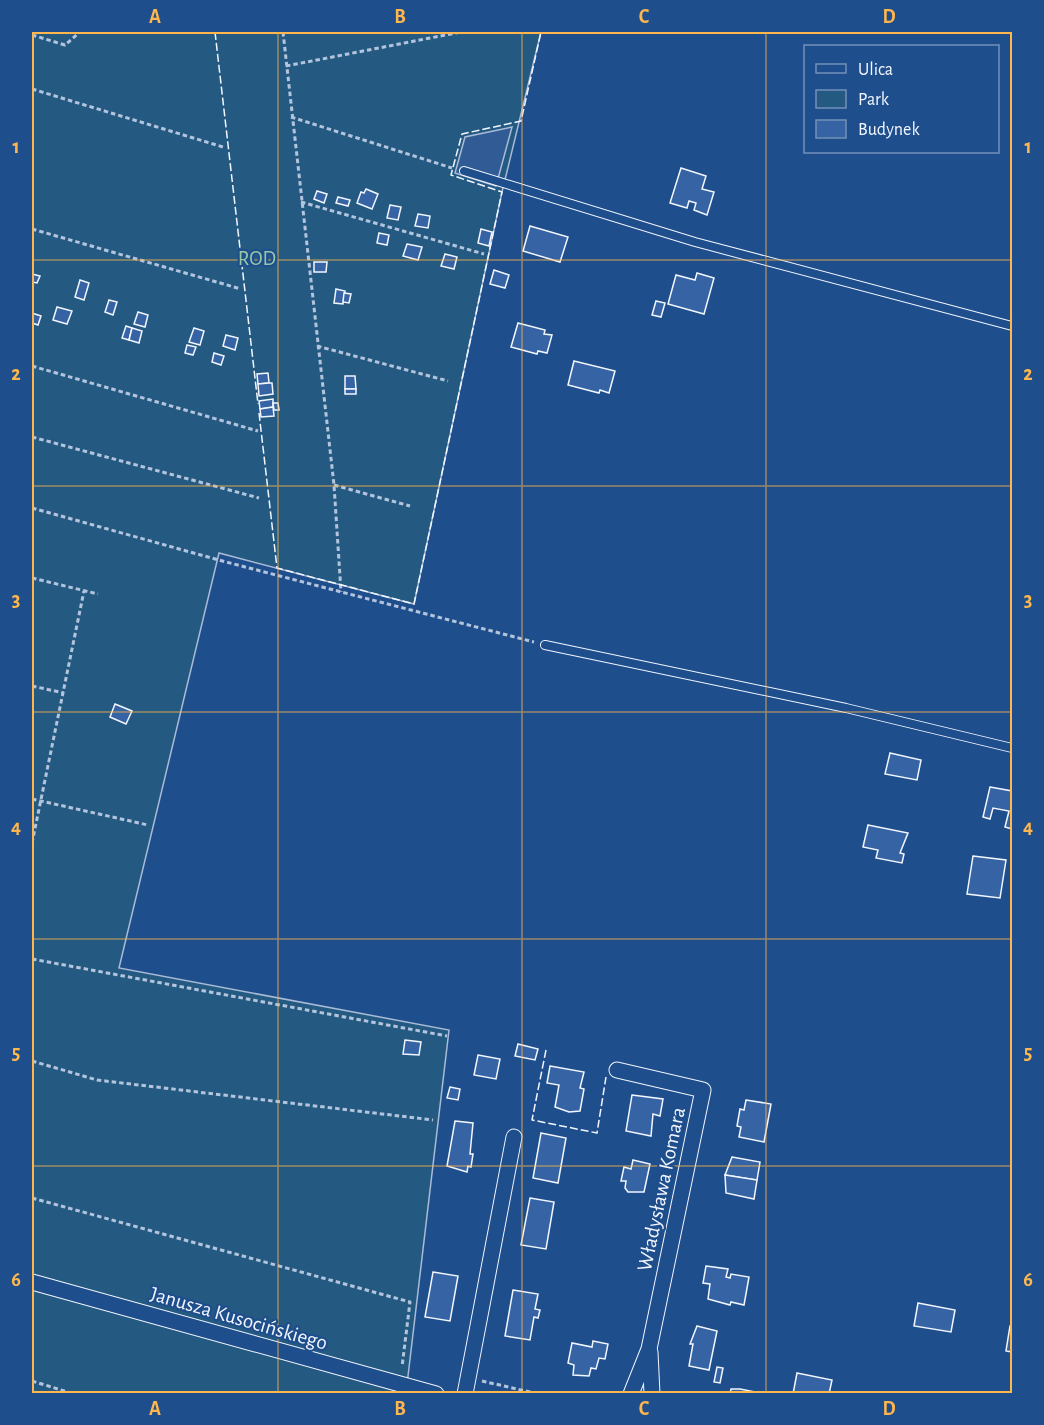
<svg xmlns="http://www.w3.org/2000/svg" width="1044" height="1425" viewBox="0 0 1044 1425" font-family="'Alegreya Sans',sans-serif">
<rect width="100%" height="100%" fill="#1f4e8c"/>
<!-- green -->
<path fill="#245a82" stroke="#a8bbd7" stroke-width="1.5" d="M32,32H541L502,192L414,604L219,553L119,968L449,1030L406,1393H32Z"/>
<!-- parking -->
<path fill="#305b95" stroke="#a8bbd7" stroke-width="1.5" d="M512,127L496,186L455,173L465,137Z"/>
<!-- building -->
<g fill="#3563a3" stroke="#f2f6ff" stroke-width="1.5">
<path d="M681,168L706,176L702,189L714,192L707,215L694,210L696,203L689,201L687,208L670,203Z"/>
<path d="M366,189L378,194L372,209L357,203L361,192L364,193Z"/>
<path d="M317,191L327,194L324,203L314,199Z"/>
<path d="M338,197L350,200L348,206L336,203Z"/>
<path d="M390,205L401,207L398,220L387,218Z"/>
<path d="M418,214L430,216L428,228L415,226Z"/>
<path d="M530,226L568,237L560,262L523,251Z"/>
<path d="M481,229L492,232L489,246L478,243Z"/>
<path d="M379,233L389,235L387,245L377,243Z"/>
<path d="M407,244L422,247L418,260L403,256Z"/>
<path d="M445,254L457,257L454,269L441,266Z"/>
<path d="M314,262H327L326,272H314Z"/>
<path d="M494,270L509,275L505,288L490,284Z"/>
<path d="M697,273L714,278L704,314L668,304L676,275L695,280Z"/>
<path d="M32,274L40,276L37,283L32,282Z"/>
<path d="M80,280L89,283L84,300L75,297Z"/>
<path d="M336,289L345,291L343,304L334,303Z"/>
<path d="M344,293L351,294L349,303L343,302Z"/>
<path d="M109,300L117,302L113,315L105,312Z"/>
<path d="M656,301L665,303L661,317L652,315Z"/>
<path d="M57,307L72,311L67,324L53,320Z"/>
<path d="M138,312L148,315L145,327L134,324Z"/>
<path d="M32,313L41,316L38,325L32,323Z"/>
<path d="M518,323L545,330L544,334L552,335L547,353L538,351L537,354L511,347Z"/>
<path d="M126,326L132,328L129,340L122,338Z"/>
<path d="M132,328L142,331L139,343L129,340Z"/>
<path d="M194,328L204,331L200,345L189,342Z"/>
<path d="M226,335L238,338L235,350L223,346Z"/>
<path d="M187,345L196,347L193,355L185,353Z"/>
<path d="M214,353L224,356L221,365L212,362Z"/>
<path d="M574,361L615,371L609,393L600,390L599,393L568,385Z"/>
<path d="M268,373L269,383L258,384L257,374Z"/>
<path d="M345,376H355L356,389H345Z"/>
<path d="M269,383H272L273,394L259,396L258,384Z"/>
<rect x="345" y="389" width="11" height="5"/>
<path d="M273,399V407L260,409L259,401Z"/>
<path d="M273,403H278L279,410H274Z"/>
<path d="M273,407L274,416L261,417L260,409Z"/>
<path d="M115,704L132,711L126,724L110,717Z"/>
<path d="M890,753L921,760L917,780L885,774Z"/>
<path d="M990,787L1012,791V829L1005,827L1009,811L993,808L990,819L983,817Z"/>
<path d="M868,825L908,833L900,853L904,854L902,863L876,858L878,850L863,847Z"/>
<path d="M973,856L1006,860L1000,898L967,894Z"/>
<path d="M405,1040L421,1042L419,1055L403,1054Z"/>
<path d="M518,1044L538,1049L535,1060L515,1056Z"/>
<path d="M478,1055L500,1059L496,1079L474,1075Z"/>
<path d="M550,1066L584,1072L580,1088L584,1089L580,1111L569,1112L555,1107L559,1085L547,1083Z"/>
<path d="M450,1087L460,1089L458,1100L447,1098Z"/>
<path d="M632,1095L663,1099L660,1116L653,1114L651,1136L626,1131Z"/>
<path d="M746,1100L771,1104L764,1142L739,1137L741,1127L737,1126L740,1109L744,1110Z"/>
<path d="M455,1121L473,1123L470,1154H473L471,1167L468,1166L467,1172L447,1166Z"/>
<path d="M541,1133L566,1138L558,1183L533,1178Z"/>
<path d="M732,1157L760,1162L757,1180L725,1175Z"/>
<path d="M633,1160L650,1164L644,1192H628L625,1188L626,1181H621L624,1167L631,1169Z"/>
<path d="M725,1175L757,1180L754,1199L726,1193Z"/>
<path d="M530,1198L554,1202L546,1249L521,1245Z"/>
<path d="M706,1266L728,1269L726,1277L730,1278L731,1274L749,1277L744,1305L731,1302L730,1305L708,1299L710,1284L703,1283Z"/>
<path d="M433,1272L458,1276L450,1321L425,1317Z"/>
<path d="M513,1290L538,1294L535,1309L540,1310L538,1318L534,1317L530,1340L505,1336Z"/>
<path d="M918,1303L955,1310L951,1332L914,1326Z"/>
<path d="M697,1326L717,1331L709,1370L689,1366L693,1344H690Z"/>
<path d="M1010,1326H1012V1352L1006,1351Z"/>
<path d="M593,1341L608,1344L605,1359L599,1358L596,1369L591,1368L589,1376L573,1375L574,1365L568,1363L572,1343L592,1347Z"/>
<path d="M717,1367L723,1368L720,1383L714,1382Z"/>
<path d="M797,1373L832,1380L829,1394H793Z"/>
<path d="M731,1389H740L765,1394H730Z"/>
</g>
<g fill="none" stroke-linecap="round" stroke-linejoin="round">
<defs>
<g id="lane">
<path d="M464,171L695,242L1012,326"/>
<path d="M545,645L846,708L1012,748"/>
</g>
<g id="street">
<path d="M617,1070L703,1090L649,1349L631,1394"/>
<path d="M32,1282L436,1394"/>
<path d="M650,1352L652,1394"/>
<path d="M465,1394L514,1137"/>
</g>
</defs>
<!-- lane casing -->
<use href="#lane" stroke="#f2f6ff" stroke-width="10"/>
<!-- street casing -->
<use href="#street" stroke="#f2f6ff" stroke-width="17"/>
<!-- path -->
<g stroke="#b3c4dc" stroke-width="3" stroke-dasharray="4.5 3" stroke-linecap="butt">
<path d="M283,32L334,485L341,592"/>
<path d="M32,35L65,45L80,32"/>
<path d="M286,66L461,32"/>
<path d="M32,89L223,147"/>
<path d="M291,117L452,168"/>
<path d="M301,202L484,254"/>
<path d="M32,229L241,289"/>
<path d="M317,346L448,381"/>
<path d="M32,366L258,431"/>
<path d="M32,437L259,498"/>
<path d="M334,485L410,506"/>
<path d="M32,508L226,562L534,642"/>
<path d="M32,578L98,594"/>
<path d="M32,686L64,693"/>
<path d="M32,799L148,825"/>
<path d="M32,843L84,591"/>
<path d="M32,959L447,1036"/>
<path d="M32,1061L97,1080L433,1120"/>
<path d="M32,1198L410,1302L402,1367"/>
<path d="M32,1381L74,1394"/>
<path d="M482,1381L539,1394"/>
</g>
<!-- lane -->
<use href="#lane" stroke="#1f4e8c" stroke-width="8"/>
<!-- street -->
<use href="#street" stroke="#1f4e8c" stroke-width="15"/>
<!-- fence -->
<g stroke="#f2f6ff" stroke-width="1.5" stroke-dasharray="8 3" stroke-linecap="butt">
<path d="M215,32L258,404"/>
<path d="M259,413L277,568L414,604L502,192L451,175L462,134L521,121L541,32"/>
<path d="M546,1050L532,1120L597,1133L606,1077"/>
</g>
</g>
<!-- grid -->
<path fill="none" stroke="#ffb74d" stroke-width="1.5" stroke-opacity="0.55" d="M278,32V1394M522,32V1394M766,32V1394M32,260H1012M32,486H1012M32,712H1012M32,939H1012M32,1166H1012"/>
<g text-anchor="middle" stroke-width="4.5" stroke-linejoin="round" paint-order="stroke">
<!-- park labels -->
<g font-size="21" fill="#97c8a6" stroke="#1f4e8c">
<text x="257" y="265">ROD</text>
</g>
<!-- street labels -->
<g font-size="21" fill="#f2f6ff" stroke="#1f4e8c">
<text transform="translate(661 1189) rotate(-78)" y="7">Władysława Komara</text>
<text transform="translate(239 1318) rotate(16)" y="7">Janusza Kusocińskiego</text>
</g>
</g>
<!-- border -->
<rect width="1044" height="1425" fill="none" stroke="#1f4e8c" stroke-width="66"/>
<!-- legend -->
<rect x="804" y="45" width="195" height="108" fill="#1f4e8c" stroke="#7391ba" stroke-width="1.5"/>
<rect x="816" y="64" width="30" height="9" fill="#1f4e8c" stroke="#7391ba" stroke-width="1.5"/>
<text x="858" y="75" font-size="18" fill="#f2f6ff">Ulica</text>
<rect x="816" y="90" width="30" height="18" fill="#245a82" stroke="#7391ba" stroke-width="1.5"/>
<text x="858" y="105" font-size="18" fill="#f2f6ff">Park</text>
<rect x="816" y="120" width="30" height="18" fill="#3563a3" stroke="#7391ba" stroke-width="1.5"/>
<text x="858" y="135" font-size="18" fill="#f2f6ff">Budynek</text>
<rect x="33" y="33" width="978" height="1359" fill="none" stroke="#ffb74d" stroke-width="2"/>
<g font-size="20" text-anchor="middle" font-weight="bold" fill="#ffb74d">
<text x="155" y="23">A</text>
<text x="400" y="23">B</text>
<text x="644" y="23">C</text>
<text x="889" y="23">D</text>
<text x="16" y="153">1</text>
<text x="1028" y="153">1</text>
<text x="16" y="380">2</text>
<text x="1028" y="380">2</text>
<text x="16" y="606">3</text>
<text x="1028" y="606">3</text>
<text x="16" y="833">4</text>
<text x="1028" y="833">4</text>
<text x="16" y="1059">5</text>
<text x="1028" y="1059">5</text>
<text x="16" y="1286">6</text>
<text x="1028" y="1286">6</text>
<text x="155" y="1415">A</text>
<text x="400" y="1415">B</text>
<text x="644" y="1415">C</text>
<text x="889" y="1415">D</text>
</g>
</svg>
